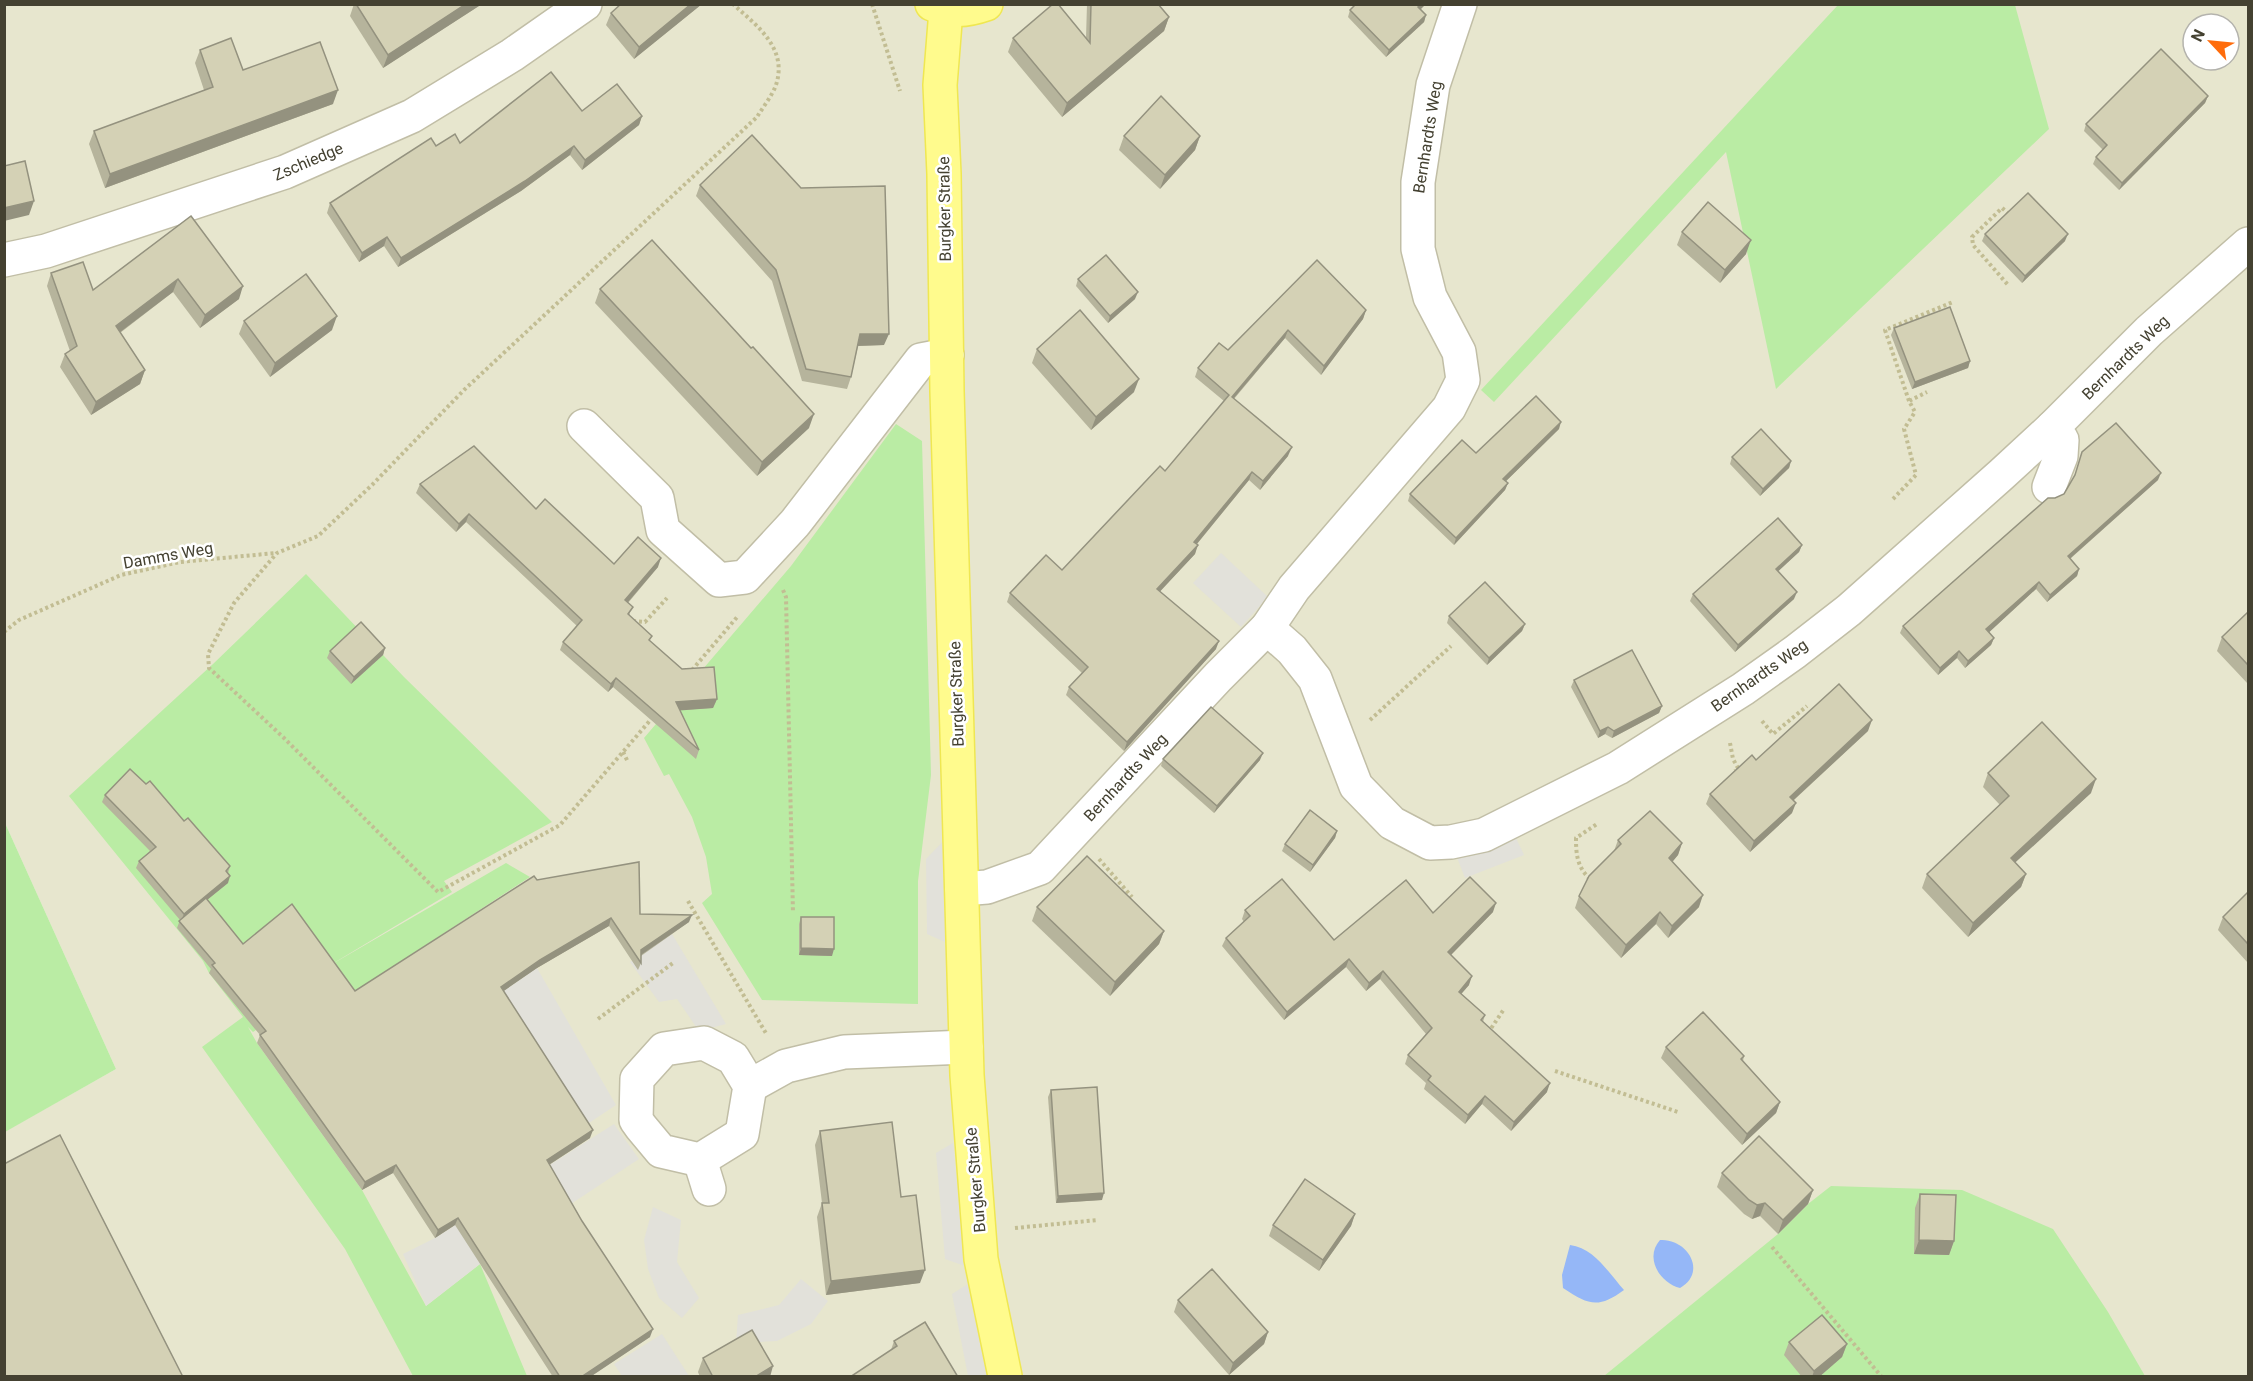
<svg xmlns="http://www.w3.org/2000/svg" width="2253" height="1381" viewBox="0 0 2253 1381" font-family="Roboto,sans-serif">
<rect width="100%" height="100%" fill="#f3f2e1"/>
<!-- residential -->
<path fill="#e7e6ce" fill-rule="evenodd" d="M5,5H2248V1376H5L4,1132L116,1069L5,823ZM2193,24H2229V60H2193Z"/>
<!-- green -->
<g fill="#baeca4">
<path d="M1838,5H2015L2049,129L1776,389L1726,152L1494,402L1481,390Z"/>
<path d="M896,424L922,441L931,775L918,881V1004L762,1000L702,903L712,894L706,857L692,817L669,774L664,776L644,738L791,566Z"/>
<path d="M306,574L404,677L552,822L444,881L452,892L322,970L506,863L530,877L308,1022L292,1007L253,1032L248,1027L257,1043L362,1190L426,1306L480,1264L527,1376H413L345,1249L202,1047L243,1017L209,973L203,961L69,796L213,664Z"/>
<path d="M5,823L116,1069L5,1132H4Z"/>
<path d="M1831,1186L1962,1190L2053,1229L2108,1312L2145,1376H1604L1778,1234L1808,1204Z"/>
</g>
<!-- parking -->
<g fill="#e2e1da">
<path d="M1221,553L1268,597L1241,627L1193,583Z"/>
<path d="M1509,823L1524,855L1465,878L1451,842Z"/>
<path d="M960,824L965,951L927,934L926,859Z"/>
<path d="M672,934L726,1024L699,1031L677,999L659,1002L630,962Z"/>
<path d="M537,968L616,1105L583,1127L498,995Z"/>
<path d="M614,1124L639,1159L480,1264L426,1306L403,1254L435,1238Z"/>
<path d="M953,1143L965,1266L945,1259L936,1153Z"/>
<path d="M653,1207L681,1220L677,1262L699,1298L682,1318L659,1298L648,1269L644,1240Z"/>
<path d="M801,1279L828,1301L811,1324L777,1341L736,1343L738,1315L779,1305Z"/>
<path d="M968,1284L987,1376H968L952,1294Z"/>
<path d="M662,1334L689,1376H622L614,1364Z"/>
</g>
<!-- water -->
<g fill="#95b7f7">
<path d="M1660,1240C1687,1238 1708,1272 1680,1288C1660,1283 1644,1258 1660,1240Z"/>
<path d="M1570,1245C1594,1248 1608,1272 1624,1290C1598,1309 1589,1305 1563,1288L1562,1275Z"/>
</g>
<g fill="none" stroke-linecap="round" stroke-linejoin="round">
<defs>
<g id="minor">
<path d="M4,260L46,251L285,172L412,116L512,55L585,4"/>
<path d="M584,426L657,498L663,530L719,580L745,577L795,523L921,360L947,355"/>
<path d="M2049,487L2061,456L2062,440L2053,427"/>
<path d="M1267,628L1292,650L1315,679L1356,786L1392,823L1430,843L1451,842L1484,835L1618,768L1743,689L1795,652L1849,610L2002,474L2053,427L2149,331L2248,244"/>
<path d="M962,889L987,887L1040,868L1218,677L1267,628L1294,588L1449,408L1463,380L1459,352L1430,297L1418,249V182L1433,85L1460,4"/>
<path d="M704,1043L733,1058L750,1086L742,1134L700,1160L661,1151L641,1127L636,1120L637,1079L664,1049Z"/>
<path d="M750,1086L786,1066L844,1052L966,1047"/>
<path d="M700,1160L709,1189"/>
</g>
<g id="major">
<path d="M932,4C951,12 966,11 986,4"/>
<path d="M946,10L940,85L944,174L947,391L967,1075L981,1259L1005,1376"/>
</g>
</defs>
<!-- minor casing -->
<use href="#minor" stroke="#c1bea6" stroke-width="36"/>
<!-- major casing -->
<use href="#major" stroke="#efe752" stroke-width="36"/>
<!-- path -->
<g stroke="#c2bd93" stroke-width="4" stroke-dasharray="3 3" stroke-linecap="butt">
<path d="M872,4L900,91"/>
<path d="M2009,214L2002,208L1972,237L1973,245L2009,286"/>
<path d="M1909,401L1885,330L1953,302"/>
<path d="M1893,499L1916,475L1904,429L1915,412L1909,401L1927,392"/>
<path d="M783,590L786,597L793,913"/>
<path d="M633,621L645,622L667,598"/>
<path d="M4,632L19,620L121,575L180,562L276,553"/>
<path d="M692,670L738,616"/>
<path d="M653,717L560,825L438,892L284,738L209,668L208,654L234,603L277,553L318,536L372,485L464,390L757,117C763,107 772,96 776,85C788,48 757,26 733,4"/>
<path d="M1370,720L1451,646"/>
<path d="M1762,721L1773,734L1807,706"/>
<path d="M1730,743L1733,759L1738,768L1735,771"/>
<path d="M623,752L628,762"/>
<path d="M1099,859L1132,897"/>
<path d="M1590,879C1577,867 1576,854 1576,838L1597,824"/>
<path d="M688,901L767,1035"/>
<path d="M598,1019L673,963"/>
<path d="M1488,1033L1504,1009"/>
<path d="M1555,1071L1678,1112"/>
<path d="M1015,1228L1098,1220"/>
<path d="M1772,1247L1881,1376"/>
</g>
<!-- minor -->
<use href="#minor" stroke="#fff" stroke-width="33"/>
<!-- major -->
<use href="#major" stroke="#fffb8d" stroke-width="33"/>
</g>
<!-- wall -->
<g fill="#b6b49c">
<path d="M354,4H482L383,68L350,16Z"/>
<path d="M702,4L634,59L606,25L611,13Z"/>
<path d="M1087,4H1158L1169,17L1164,31L1062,117L1008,52L1013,38H1086Z"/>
<path d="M1421,9L1426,15L1424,22L1386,57L1348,17L1350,10Z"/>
<path d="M200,50L243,70L333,104L105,188L89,144L94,131L204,90L195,63Z"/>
<path d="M2208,96L2205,103L2119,190L2093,164L2096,157L2103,150L2084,131L2086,124Z"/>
<path d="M582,111L642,116L639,125L582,170L570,155L521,191L398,267L384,246L359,262L327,213L330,203L436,146L460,143Z"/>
<path d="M1124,136H1200L1195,150L1160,189L1119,150Z"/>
<path d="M700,185L884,345L858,346L851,377L847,389L802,381L772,281L696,196Z"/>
<path d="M191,216L239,299L200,328L173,292L120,333L145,370L140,384L91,415L60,367L65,354L70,351L47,286L51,273L93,290Z"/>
<path d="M1682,232L1746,254L1720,283L1677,245Z"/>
<path d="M1985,234L2065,241L2022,283L1982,241Z"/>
<path d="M1317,260L1366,310L1363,319L1321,375L1285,338L1234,399L1288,456L1260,490L1249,480L1197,544L1195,554L1160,591L1216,649L1124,751L1066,695L1069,687L1082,673L1007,602L1010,593L1062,570L1165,471L1224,401L1195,377L1198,368L1228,350Z"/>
<path d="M1078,279L1135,299L1108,323L1076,286Z"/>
<path d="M600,289L809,428L757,476L595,303Z"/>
<path d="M244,321L332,330L270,377L239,334Z"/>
<path d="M1894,328L1970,361L1968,368L1912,389L1891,335Z"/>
<path d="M1037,349L1134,392L1091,430L1032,363Z"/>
<path d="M1559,429L1506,481L1508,483L1505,490L1454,545L1408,501L1410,494L1476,453Z"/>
<path d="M1732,457L1791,461L1789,468L1760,496L1730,464Z"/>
<path d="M2158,480L2070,559L2079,569L2077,576L2047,602L2036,589L1989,632L1994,638L1991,645L1965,668L1957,658L1938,675L1900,633L1903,626L2055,498Z"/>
<path d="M420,484L536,509L614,564L658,567L628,603L630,616L650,641L717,699L713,708L680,710L699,750L696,759L613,687L608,692L560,650L563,642L577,626L466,522L456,532L416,493Z"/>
<path d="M1802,545L1799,552L1778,571L1794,599L1735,652L1690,601L1693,594Z"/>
<path d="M2248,612V684L2217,651L2222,637Z"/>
<path d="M1449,616L1525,624L1522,631L1487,665L1447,623Z"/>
<path d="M385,648L383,655L351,684L327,658L330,651Z"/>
<path d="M1574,680L1662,706L1659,713L1612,738L1605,734L1598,738L1571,687Z"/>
<path d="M1868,731L1794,800L1792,813L1750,852L1706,804L1710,794L1756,760Z"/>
<path d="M1163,759L1260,760L1214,813L1161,766Z"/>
<path d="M1988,773L2091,793L2015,862L2026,874L2021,887L1968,937L1922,888L1927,874L2000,805L1983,787Z"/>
<path d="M105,795L184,821L230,866L228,873V883L207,900L243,944L355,991L537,880L640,914L689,922L641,956V963L638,970L609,926L537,968L503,991L590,1138L549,1165L650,1337L590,1377H553L455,1225L435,1238L393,1173L362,1190L257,1043L260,1035L209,973L211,969L177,928L180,920L136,868L139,861L150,851L102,802Z"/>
<path d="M1337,831L1335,838L1310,872L1282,851L1285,844Z"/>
<path d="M1618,840L1682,843L1678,855L1672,861L1699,907L1668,938L1656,924L1621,958L1575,908L1579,896L1614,851Z"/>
<path d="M2248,892V963L2218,930L2223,917Z"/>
<path d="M1037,907L1164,931L1159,944L1110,996L1032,921Z"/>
<path d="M1245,910L1334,940L1433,913L1493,912L1451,955L1469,985L1461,994L1485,1015L1483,1022L1547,1092L1511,1131L1482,1104L1465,1124L1424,1089L1426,1083L1405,1064L1408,1055L1426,1034L1380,979L1366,991L1346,967L1284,1020L1222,946L1226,938L1244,922L1242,919Z"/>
<path d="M801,917L832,956L799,955V924Z"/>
<path d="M1666,1047L1744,1056L1743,1061L1780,1102L1776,1113L1742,1145L1661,1058Z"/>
<path d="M1051,1090L1102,1200L1056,1203L1048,1097Z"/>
<path d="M820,1131L901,1197L920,1283L826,1295L817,1217L822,1203L815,1145Z"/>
<path d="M1722,1173L1813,1190L1808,1204L1778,1234L1760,1216L1752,1219L1744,1214L1717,1187Z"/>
<path d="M1920,1194L1954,1241L1949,1255L1914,1254L1915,1208Z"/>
<path d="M1355,1214L1351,1226L1319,1271L1269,1236L1273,1225Z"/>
<path d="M1178,1300L1268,1332L1264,1344L1229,1375L1174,1312Z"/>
<path d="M894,1341L958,1377L891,1350Z"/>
<path d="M1789,1342L1847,1344L1842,1357L1819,1377H1802L1784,1355Z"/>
<path d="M703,1358L770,1377H700L698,1372Z"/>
</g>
<!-- shaded-wall -->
<g fill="#94927f">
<path d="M466,4H482L383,68L388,55Z"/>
<path d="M691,4H702L634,59L639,47Z"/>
<path d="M1421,4H1426L1416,14L1418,7Z"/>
<path d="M1426,15L1424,22L1386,57L1389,50Z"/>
<path d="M1169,17L1164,31L1062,117L1067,103Z"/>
<path d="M338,90L333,104L105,188L110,174Z"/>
<path d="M2208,96L2205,103L2119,190L2122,183Z"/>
<path d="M642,116L639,125L582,170L585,160Z"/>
<path d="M1200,136L1195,150L1160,189L1165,175Z"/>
<path d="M574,146L570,155L521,191L398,267L401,258Z"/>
<path d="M34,201L29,215L4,221V208Z"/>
<path d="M2068,234L2065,241L2022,283L2025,276Z"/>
<path d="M387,237L384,246L359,262L362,253Z"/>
<path d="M1751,240L1746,254L1720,283L1725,270Z"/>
<path d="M178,279L173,292L111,339L116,326Z"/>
<path d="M243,286L239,299L200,328L205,315Z"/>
<path d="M1138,292L1135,299L1108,323L1110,316Z"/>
<path d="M1366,310L1363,319L1321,375L1324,366Z"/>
<path d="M337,316L332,330L270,377L275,363Z"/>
<path d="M1288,330L1285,338L1228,405L1232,397Z"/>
<path d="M860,334H889L884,345L856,346Z"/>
<path d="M1970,361L1968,368L1912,389L1915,382Z"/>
<path d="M145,370L140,384L91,415L96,402Z"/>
<path d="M1139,379L1134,392L1091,430L1096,417Z"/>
<path d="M814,414L809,428L757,476L762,462Z"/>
<path d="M1561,422L1559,429L1501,486L1503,479Z"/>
<path d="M1292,447L1288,456L1260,490L1263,481Z"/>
<path d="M1791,461L1789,468L1760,496L1763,489Z"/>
<path d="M1252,472L1249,480L1191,551L1194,542Z"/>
<path d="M2161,473L2158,480L2065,563L2068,556Z"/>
<path d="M1508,483L1505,490L1454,545L1456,538Z"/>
<path d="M469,514L466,522L456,532L459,524Z"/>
<path d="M1198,545L1195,554L1154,598L1157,589Z"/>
<path d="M1802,545L1799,552L1773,576L1776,569Z"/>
<path d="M661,558L658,567L622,609L625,600Z"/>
<path d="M2079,569L2077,576L2047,602L2050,595Z"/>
<path d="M2039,582L2036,589L1984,637L1986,629Z"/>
<path d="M1797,592L1794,599L1735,652L1738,645Z"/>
<path d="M1525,624L1522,631L1487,665L1489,658Z"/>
<path d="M1994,638L1991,645L1965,668L1968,661Z"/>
<path d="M1219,641L1216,649L1124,751L1127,742Z"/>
<path d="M385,648L383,655L351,684L354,677Z"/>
<path d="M1959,651L1957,658L1938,675L1940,668Z"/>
<path d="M616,678L613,687L608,692L611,684Z"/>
<path d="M717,699L713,708L673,711L676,702Z"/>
<path d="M1662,706L1659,713L1612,738L1614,731Z"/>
<path d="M1872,720L1868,731L1786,807L1790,797Z"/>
<path d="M1608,727L1605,734L1598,738L1600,731Z"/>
<path d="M1263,753L1260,760L1214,813L1217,806Z"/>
<path d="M2096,779L2091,793L2006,871L2011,858Z"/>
<path d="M1796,803L1792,813L1750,852L1754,841Z"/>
<path d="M1337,831L1335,838L1310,872L1313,865Z"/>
<path d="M1682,843L1678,855L1665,871L1669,858Z"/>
<path d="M2026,874L2021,887L1968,937L1973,923Z"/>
<path d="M230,876L228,883L181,921L184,914Z"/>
<path d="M1703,895L1699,907L1668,938L1672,926Z"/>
<path d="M1496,903L1493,912L1445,961L1448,952Z"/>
<path d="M1660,912L1656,924L1621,958L1626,945Z"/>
<path d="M692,915L689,922L638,957L641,950Z"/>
<path d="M611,918L609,926L537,968L498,995L501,987L540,960Z"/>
<path d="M1164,931L1159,944L1110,996L1115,982Z"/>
<path d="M801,948L834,949L832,956L799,955Z"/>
<path d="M1349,959L1346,967L1284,1020L1287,1012Z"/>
<path d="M1383,971L1380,979L1366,991L1369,983Z"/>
<path d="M1472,976L1469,985L1456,1000L1459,992Z"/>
<path d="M1550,1083L1547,1092L1511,1131L1514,1122Z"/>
<path d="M1485,1096L1482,1104L1465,1124L1468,1115Z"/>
<path d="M1780,1102L1776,1113L1742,1145L1747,1134Z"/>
<path d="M593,1130L590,1138L544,1168L547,1160Z"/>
<path d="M396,1165L393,1173L362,1190L365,1182Z"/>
<path d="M1813,1190L1808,1204L1778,1234L1783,1220Z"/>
<path d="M1104,1193L1102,1200L1056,1203L1058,1196Z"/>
<path d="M1765,1203L1760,1216L1752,1219L1757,1205Z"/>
<path d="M1355,1214L1351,1226L1319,1271L1323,1260Z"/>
<path d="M458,1218L455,1225L435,1238L438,1230Z"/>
<path d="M1919,1240L1954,1241L1949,1255L1914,1254Z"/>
<path d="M925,1270L920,1283L826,1295L831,1281Z"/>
<path d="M653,1329L650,1337L590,1377H581Z"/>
<path d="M1268,1332L1264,1344L1229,1375L1233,1363Z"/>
<path d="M1847,1344L1842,1357L1819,1377H1812L1814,1371Z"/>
<path d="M773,1366L770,1377H755Z"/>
</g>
<!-- building -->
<g fill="#d4d1b5" stroke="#94927f" stroke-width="1.5">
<path d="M356,4H466L388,55Z"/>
<path d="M621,4H691L639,47L611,13Z"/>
<path d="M1053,4H1058L1090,43L1091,4H1158L1169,17L1067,103L1013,38Z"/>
<path d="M1356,4H1421L1418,7L1426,15L1389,50L1350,10Z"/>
<path d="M231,38L243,70L320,42L338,90L110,174L94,131L213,87L200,50Z"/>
<path d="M2161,49L2208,96L2122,183L2096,157L2107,145L2086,124Z"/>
<path d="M551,72L582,111L617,84L642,116L585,160L574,146L525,181L401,258L387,237L362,253L330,203L431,138L436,146L455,134L460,143Z"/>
<path d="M1161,96L1200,136L1165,175L1124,136Z"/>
<path d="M752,135L801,188L885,186L889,334H860L851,377L806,369L776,270L700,185Z"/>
<path d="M25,161L34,201L4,208V166Z"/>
<path d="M2028,193L2068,234L2025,276L1985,234Z"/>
<path d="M1708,202L1751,240L1725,270L1682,232Z"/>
<path d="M191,216L243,286L205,315L178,279L116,326L145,370L96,402L65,354L77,346L51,273L83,262L93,290Z"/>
<path d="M652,240L751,348L753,347L814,414L762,462L600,289Z"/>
<path d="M1106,255L1138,292L1110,316L1078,279Z"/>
<path d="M1317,260L1366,310L1324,366L1288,330L1232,397L1292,447L1263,481L1252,472L1194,542L1198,545L1157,589L1219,641L1127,742L1069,687L1088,667L1010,593L1046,555L1062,570L1160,466L1165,471L1229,395L1198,368L1219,343L1228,350Z"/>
<path d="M306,274L337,316L275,363L244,321Z"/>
<path d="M1950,307L1970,361L1915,382L1894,328Z"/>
<path d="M1080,310L1139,379L1096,417L1037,349Z"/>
<path d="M1536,396L1561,422L1503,479L1508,483L1456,538L1410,494L1462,440L1476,453Z"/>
<path d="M2116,423L2161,473L2068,556L2079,569L2050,595L2039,582L1986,629L1994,638L1968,661L1959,651L1940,668L1903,626L2048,498H2055L2064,494L2075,475L2082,452Z"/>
<path d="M1761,429L1791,461L1763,489L1732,457Z"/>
<path d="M474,446L536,509L545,499L614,564L638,537L661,558L625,600L633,607L628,614L652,636L649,640L682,669L714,667L717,699L676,702L699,750L616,678L611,684L563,642L582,620L469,514L459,524L420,484Z"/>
<path d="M1778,518L1802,545L1776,569L1797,592L1738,645L1693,594Z"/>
<path d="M1485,582L1525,624L1489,658L1449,616Z"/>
<path d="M2248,612V665L2222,637Z"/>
<path d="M361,622L385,648L354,677L330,651Z"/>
<path d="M1632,650L1662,706L1614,731L1608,727L1600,731L1574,680Z"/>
<path d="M1839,684L1872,720L1790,797L1796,803L1754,841L1710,794L1752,755L1756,760Z"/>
<path d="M1211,707L1263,753L1217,806L1163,759Z"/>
<path d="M2042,722L2096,779L2011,858L2026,874L1973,923L1927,874L2009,796L1988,773Z"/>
<path d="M130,769L146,784L150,781L184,821L188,818L230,866L226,871L230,876L184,914L139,861L156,847L105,795Z"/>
<path d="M1310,810L1337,831L1313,865L1285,844Z"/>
<path d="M1650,811L1682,843L1669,858L1703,895L1672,926L1660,912L1626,945L1579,896L1589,876L1621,844L1618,840Z"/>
<path d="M1087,856L1164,931L1115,982L1037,907Z"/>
<path d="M639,862L640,914L692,915L641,950V963L611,918L540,960L501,987L593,1130L547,1160L582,1221L653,1329L581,1377H560L458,1218L438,1230L396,1165L365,1182L260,1035L266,1031L212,965L215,963L179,921L206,898L243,944L292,904L355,991L534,876L537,880Z"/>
<path d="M1470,877L1496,903L1448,952L1472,976L1459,992L1485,1015L1481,1020L1550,1083L1514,1122L1485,1096L1468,1115L1428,1080L1431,1076L1408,1055L1432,1028L1383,971L1369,983L1349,959L1287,1012L1226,938L1250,916L1245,910L1282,879L1334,940L1406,880L1433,913Z"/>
<path d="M2248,892V944L2223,917Z"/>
<path d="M801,917H834V949L801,948Z"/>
<path d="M1703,1012L1744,1056L1741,1059L1780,1102L1747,1134L1666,1047Z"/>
<path d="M1097,1087L1104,1193L1058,1196L1051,1090Z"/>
<path d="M892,1122L901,1197L916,1195L925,1270L831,1281L822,1203H829L820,1131Z"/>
<path d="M60,1135L183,1377H4V1164Z"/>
<path d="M1759,1136L1813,1190L1783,1220L1765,1203L1757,1205L1749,1200L1722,1173Z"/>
<path d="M1305,1179L1355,1214L1323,1260L1273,1225Z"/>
<path d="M1920,1194L1956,1195L1954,1241L1919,1240Z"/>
<path d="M1212,1269L1268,1332L1233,1363L1178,1300Z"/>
<path d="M1822,1315L1847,1344L1814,1371L1789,1342Z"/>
<path d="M925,1322L958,1377H850L897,1346L894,1341Z"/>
<path d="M752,1330L773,1366L755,1377H713L703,1358Z"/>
</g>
<g text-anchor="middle" stroke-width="5" stroke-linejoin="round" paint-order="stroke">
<!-- street labels -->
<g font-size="16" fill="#444131" stroke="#fff">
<text transform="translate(1427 137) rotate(-81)" y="6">Bernhardts Weg</text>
<text transform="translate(308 161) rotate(-23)" y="6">Zschiedge</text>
<text transform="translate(944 209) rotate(-91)" y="6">Burgker Straße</text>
<text transform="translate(2125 357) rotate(-44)" y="6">Bernhardts Weg</text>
<text transform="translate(168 555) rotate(-10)" y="6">Damms Weg</text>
<text transform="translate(1759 675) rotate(-35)" y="6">Bernhardts Weg</text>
<text transform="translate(956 694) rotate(-92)" y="6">Burgker Straße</text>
<text transform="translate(1125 777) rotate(-47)" y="6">Bernhardts Weg</text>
<text transform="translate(975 1180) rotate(-95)" y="6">Burgker Straße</text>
</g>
</g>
<!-- border -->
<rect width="2253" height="1381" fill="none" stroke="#444131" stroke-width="12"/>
<!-- north arrow -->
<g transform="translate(2211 42) rotate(296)"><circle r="28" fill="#ffffff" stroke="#b4b3ad" stroke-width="1.5"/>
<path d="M0-4.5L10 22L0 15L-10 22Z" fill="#ff6c0b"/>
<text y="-9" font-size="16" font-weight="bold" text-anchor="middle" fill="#444131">N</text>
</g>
</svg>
